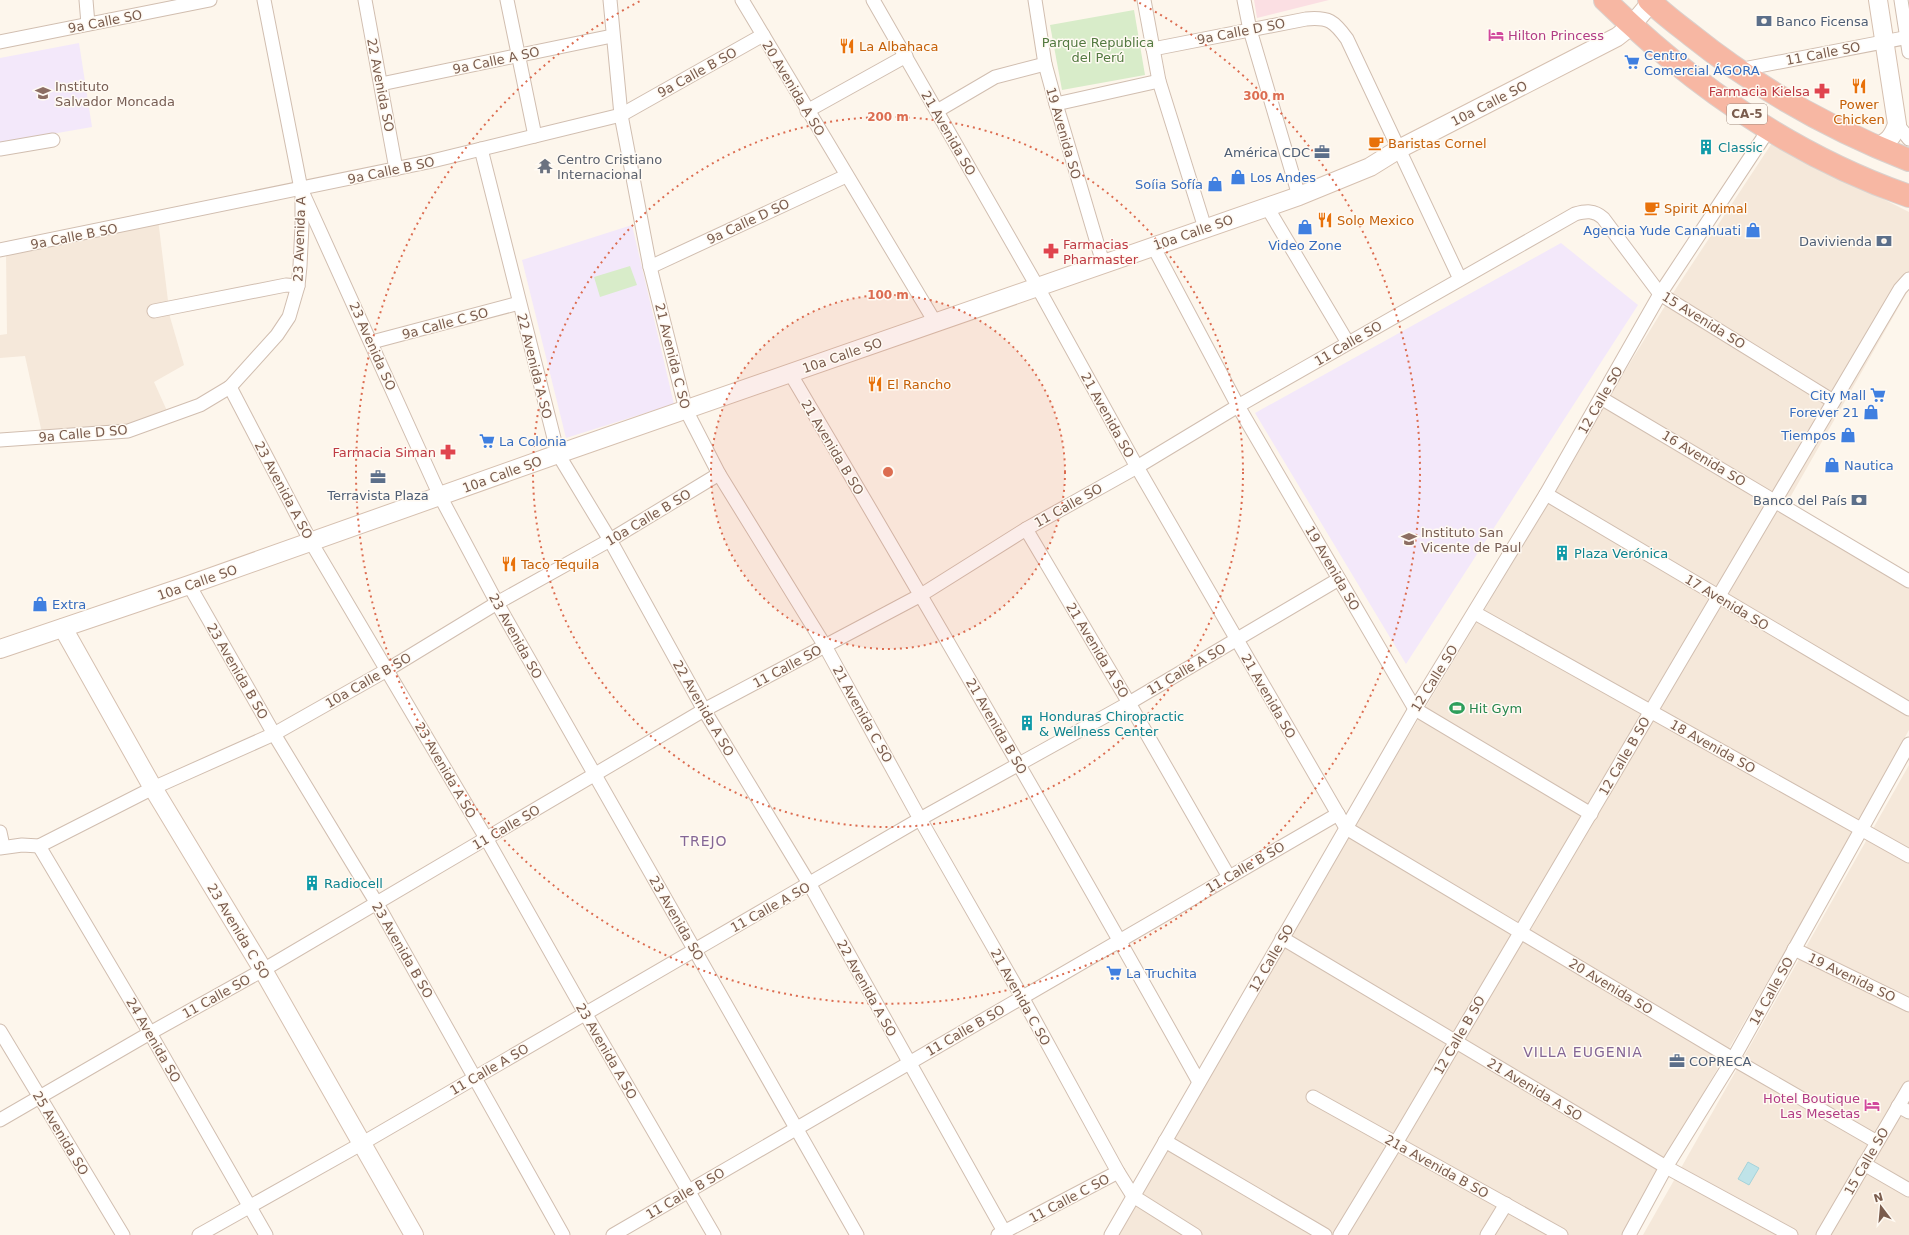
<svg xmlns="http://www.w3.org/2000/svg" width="1909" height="1235" viewBox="0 0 1909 1235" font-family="'DejaVu Sans',sans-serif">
<rect width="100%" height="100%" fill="#fdf6ec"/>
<!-- residential -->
<g fill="#f5e8da">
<path d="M1772,143L1909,212V289L1788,501L1909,584V730L1804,918L1622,1235H1119L1337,854L1558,488L1612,392L1673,293Z"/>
<path d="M158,219L170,317L184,365L154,382L168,413L127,428L42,433L25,356L0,358V335L7,334L6,253Z"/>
<path d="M1909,765V1235H1643Z"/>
</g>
<!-- education -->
<g fill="#f3e8fa">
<path d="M79,43L92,127L0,143V58Z"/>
<path d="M632,225L674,404L566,438L522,260Z"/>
<path d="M1561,243L1638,305L1406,664L1255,413Z"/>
</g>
<!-- medical -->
<path fill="#fbdfe3" d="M1254,0H1329L1257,18Z"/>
<!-- green -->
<g fill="#d8ecc9">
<path d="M1134,10L1145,75L1062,90L1050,25Z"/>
<path d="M630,266L637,285L600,297L594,277Z"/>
</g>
<!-- water -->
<path fill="#bfe3e8" stroke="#a5d3da" d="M1748,1162L1759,1168L1749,1185L1738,1179Z"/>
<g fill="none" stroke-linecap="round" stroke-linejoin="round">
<defs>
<g id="street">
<path d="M86,0L88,24"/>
<path d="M264,0L301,189L440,496L497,603L857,1235"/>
<path d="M365,0L396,169"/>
<path d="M507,0L535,136"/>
<path d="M610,0L621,115L650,267L686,410L719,474L825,646L920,819L1022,997L1118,1172L1133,1196L1195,1235"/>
<path d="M742,0L935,322"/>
<path d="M873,0L1037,286L1137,467L1346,828L1733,1059L1877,1142"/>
<path d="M1035,0L1045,64L1056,104L1103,263"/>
<path d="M1144,0L1159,81L1205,228"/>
<path d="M1244,0L1250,30L1299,196"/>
<path d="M1901,0L1909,52"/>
<path d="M0,42L210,0"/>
<path d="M1153,49L1306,19C1329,17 1334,21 1347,39L1460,279"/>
<path d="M1738,70L1909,37"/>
<path d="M381,84L612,36"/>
<path d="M1056,104L1159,81"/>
<path d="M807,111L906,56"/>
<path d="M937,111L995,77L1045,64"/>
<path d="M1897,124L1909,139"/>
<path d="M0,149L53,140"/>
<path d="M481,149L558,454L610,540L704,710L810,885L1006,1235"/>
<path d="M1267,207L1348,343"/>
<path d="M1153,246L1238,406L1415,709L1591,814"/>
<path d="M0,250L428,162L621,115L763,35"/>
<path d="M650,267L846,176"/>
<path d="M154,311L286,285L298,286"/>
<path d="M372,342L519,303"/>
<path d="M790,373C929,608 1066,844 1199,1082"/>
<path d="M230,387L311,542L486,838L585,1013L714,1235"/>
<path d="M1601,398L1909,581"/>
<path d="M0,440L128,431L200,405L230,387L277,335L289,317L298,286L300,266L302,225V196"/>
<path d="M1546,494L1909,709"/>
<path d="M1026,529L1129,703L1229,877"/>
<path d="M189,585L274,734L376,902L563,1235"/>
<path d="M1475,613L1909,856"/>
<path d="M0,832L3,846"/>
<path d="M39,846L150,1033L266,1235"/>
<path d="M0,848L22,845L39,846L153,788L274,734L387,670L497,603L610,540L719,474"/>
<path d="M1282,938L1666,1167L1791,1235"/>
<path d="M1794,949L1909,1005"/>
<path d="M0,1031L123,1235"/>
<path d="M1313,1097L1561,1235"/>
<path d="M1898,1106L1909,1112"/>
<path d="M0,1120L150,1033L263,970L704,710L921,595L1026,529L1137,467L1238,406L1575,214C1586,211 1594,210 1603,218L1660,294L1833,401"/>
<path d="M1165,1141L1325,1235"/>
<path d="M1864,1164L1909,1190"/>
<path d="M199,1235L361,1144L920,819L1129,703L1339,579"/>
<path d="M613,1235L1338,814"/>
<path d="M998,1235L1118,1172"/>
<path d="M1111,1235L1415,709L1546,494L1660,294L1769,129"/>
<path d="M1340,1235L1396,1143L1900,289L1909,279"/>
<path d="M1487,1235L1506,1204"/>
<path d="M1629,1235L1666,1167L1733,1059L1909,744"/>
<path d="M1823,1235L1909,1088"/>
</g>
<g id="secondary">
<path d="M1876,147C1888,142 1893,137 1897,124L1878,0"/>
<path d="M63,628L153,788L263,970L414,1235"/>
<path d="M0,649L189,585L558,454L1299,196L1370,167L1399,149L1617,37L1631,26L1653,0"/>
</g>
<g id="highway">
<path d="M1605,0C1691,84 1794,156 1909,196"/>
<path d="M1649,0C1662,13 1677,24 1691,35C1757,88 1830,129 1909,160"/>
</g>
</defs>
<!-- street casing -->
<use href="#street" stroke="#d1beb0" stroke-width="15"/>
<!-- secondary casing -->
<use href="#secondary" stroke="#d6c0b0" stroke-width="20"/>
<!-- highway casing -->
<use href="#highway" stroke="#dad1cd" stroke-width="24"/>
<!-- street -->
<use href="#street" stroke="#fff" stroke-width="13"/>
<!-- secondary -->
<use href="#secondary" stroke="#fff" stroke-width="18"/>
<!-- highway -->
<use href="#highway" stroke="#f7b7a3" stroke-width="22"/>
</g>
<!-- distance rings -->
<circle cx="888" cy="472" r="177" fill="#dc6d51" fill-opacity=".12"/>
<g fill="none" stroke="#dc6d51" stroke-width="2" stroke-dasharray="2 4">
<circle cx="888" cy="472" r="177"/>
<circle cx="888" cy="472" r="355"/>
<path d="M1134 0A532 532 0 1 1 642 0"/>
</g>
<!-- icons -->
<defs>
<symbol id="bank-bare" viewBox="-9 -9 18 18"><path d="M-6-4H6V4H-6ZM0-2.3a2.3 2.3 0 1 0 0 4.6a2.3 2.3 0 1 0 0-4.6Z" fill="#5c6f8a" stroke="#fffaf3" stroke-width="2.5" paint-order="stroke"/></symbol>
<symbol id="hotel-bare" viewBox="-9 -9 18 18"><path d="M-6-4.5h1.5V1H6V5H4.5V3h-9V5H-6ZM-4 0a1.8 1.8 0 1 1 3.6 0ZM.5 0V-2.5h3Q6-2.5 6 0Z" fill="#d1479c" stroke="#fffaf3" stroke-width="2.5" paint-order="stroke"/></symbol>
<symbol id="restaurant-bare" viewBox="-9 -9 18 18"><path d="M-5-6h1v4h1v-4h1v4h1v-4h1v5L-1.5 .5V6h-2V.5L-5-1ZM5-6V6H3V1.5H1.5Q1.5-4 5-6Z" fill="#e8710a" stroke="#fffaf3" stroke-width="2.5" paint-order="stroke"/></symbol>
<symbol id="supermarket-bare" viewBox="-9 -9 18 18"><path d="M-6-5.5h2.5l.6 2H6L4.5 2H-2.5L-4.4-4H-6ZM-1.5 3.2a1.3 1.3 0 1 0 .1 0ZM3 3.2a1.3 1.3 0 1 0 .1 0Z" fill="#3f7fe0" stroke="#fffaf3" stroke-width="2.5" paint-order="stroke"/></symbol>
<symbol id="pharmacy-bare" viewBox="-9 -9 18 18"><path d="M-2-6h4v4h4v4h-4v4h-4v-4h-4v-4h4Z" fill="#e0444e" stroke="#fffaf3" stroke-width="2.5" paint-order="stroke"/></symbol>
<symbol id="school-bare" viewBox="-9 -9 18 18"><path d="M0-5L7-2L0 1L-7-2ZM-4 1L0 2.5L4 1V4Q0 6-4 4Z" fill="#8d6e63" stroke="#fffaf3" stroke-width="2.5" paint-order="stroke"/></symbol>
<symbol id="cafe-bare" viewBox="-9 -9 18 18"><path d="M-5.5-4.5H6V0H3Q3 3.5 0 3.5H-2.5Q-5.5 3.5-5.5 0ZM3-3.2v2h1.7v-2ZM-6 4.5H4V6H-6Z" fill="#e8710a" stroke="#fffaf3" stroke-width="2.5" paint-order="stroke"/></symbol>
<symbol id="building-bare" viewBox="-9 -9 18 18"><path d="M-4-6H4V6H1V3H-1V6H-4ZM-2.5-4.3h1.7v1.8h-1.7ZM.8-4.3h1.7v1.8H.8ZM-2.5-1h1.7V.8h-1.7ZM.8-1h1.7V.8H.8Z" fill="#0f9aa8" stroke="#fffaf3" stroke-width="2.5" paint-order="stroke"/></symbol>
<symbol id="office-bare" viewBox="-9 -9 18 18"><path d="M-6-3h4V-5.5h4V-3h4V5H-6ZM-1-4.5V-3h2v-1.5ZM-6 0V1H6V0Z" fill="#5c6f8a" stroke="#fffaf3" stroke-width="2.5" paint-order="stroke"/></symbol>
<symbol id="temple-bare" viewBox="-9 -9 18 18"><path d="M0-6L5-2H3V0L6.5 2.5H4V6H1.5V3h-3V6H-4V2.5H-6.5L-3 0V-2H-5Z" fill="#6b7280" stroke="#fffaf3" stroke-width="2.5" paint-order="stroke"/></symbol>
<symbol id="shop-bare" viewBox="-9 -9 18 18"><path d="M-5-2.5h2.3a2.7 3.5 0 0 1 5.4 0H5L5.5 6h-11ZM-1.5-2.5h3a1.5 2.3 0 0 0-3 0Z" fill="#3f7fe0" stroke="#fffaf3" stroke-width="2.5" paint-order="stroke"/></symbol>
<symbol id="stadium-bare" viewBox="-9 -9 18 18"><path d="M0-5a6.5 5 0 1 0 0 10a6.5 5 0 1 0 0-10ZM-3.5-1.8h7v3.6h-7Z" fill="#2e9e5b" stroke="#fffaf3" stroke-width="2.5" paint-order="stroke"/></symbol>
</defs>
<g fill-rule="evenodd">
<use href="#bank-bare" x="1753" y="10" width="22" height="22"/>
<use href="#hotel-bare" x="1485" y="24" width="22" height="22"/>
<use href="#restaurant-bare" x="836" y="35" width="22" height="22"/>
<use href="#supermarket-bare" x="1621" y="51" width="22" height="22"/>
<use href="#restaurant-bare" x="1848" y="75" width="22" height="22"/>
<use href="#pharmacy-bare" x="1811" y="80" width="22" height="22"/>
<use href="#school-bare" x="32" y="82" width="22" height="22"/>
<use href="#cafe-bare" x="1365" y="132" width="22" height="22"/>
<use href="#building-bare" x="1695" y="136" width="22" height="22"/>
<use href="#office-bare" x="1311" y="141" width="22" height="22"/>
<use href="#temple-bare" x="534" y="155" width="22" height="22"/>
<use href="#shop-bare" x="1227" y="166" width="22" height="22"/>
<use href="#shop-bare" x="1204" y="173" width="22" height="22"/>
<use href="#cafe-bare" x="1641" y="197" width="22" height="22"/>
<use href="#restaurant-bare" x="1314" y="209" width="22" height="22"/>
<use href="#shop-bare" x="1294" y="216" width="22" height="22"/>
<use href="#shop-bare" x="1742" y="219" width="22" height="22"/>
<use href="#bank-bare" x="1873" y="230" width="22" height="22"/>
<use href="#pharmacy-bare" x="1040" y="240" width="22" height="22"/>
<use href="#restaurant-bare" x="864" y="373" width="22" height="22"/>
<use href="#supermarket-bare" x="1867" y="384" width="22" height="22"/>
<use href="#shop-bare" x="1860" y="401" width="22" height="22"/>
<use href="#shop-bare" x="1837" y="424" width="22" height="22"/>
<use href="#supermarket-bare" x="476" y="430" width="22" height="22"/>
<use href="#pharmacy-bare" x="437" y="441" width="22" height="22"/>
<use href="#shop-bare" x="1821" y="454" width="22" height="22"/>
<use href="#office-bare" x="367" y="466" width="22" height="22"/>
<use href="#bank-bare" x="1848" y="489" width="22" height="22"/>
<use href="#school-bare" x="1398" y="528" width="22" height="22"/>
<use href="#building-bare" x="1551" y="542" width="22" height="22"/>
<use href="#restaurant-bare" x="498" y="553" width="22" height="22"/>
<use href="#shop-bare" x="29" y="593" width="22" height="22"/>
<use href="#stadium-bare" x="1446" y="697" width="22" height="22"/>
<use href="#building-bare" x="1016" y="712" width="22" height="22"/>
<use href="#building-bare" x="301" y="872" width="22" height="22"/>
<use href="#supermarket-bare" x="1103" y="962" width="22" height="22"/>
<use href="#office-bare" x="1666" y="1050" width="22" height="22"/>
<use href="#hotel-bare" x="1861" y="1094" width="22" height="22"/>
</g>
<g text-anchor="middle" stroke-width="3" stroke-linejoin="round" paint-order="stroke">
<!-- shield labels -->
<rect fill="#fffaf3" stroke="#a28b7f" stroke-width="1" x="1727" y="104" width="40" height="20" rx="3"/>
<g font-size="12" font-weight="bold" fill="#7a5c4d">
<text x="1747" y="118">CA-5</text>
</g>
<!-- street labels -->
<g font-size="13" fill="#7a5c4d" stroke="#fffaf3">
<text transform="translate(105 21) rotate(-11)" y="5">9a Calle SO</text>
<text transform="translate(1241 31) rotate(-11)" y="5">9a Calle D SO</text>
<text transform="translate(1823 53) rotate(-11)" y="5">11 Calle SO</text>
<text transform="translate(496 60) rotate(-12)" y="5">9a Calle A SO</text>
<text transform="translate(697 72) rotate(-29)" y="5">9a Calle B SO</text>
<text transform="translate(381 85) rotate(79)" y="5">22 Avenida SO</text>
<text transform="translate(794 88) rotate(59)" y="5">20 Avenida A SO</text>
<text transform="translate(1489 103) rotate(-27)" y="5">10a Calle SO</text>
<text transform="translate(949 133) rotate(60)" y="5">21 Avenida SO</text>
<text transform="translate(1064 133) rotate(74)" y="5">19 Avenida SO</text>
<text transform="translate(391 170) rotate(-12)" y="5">9a Calle B SO</text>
<text transform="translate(748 221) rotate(-25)" y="5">9a Calle D SO</text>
<text transform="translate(1193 232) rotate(-19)" y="5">10a Calle SO</text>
<text transform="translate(74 236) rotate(-11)" y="5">9a Calle B SO</text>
<text transform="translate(299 239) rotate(-88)" y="5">23 Avenida A</text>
<text transform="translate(1704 320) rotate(32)" y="5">15 Avenida SO</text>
<text transform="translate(445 323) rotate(-15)" y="5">9a Calle C SO</text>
<text transform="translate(1348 343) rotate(-30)" y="5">11 Calle SO</text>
<text transform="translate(373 346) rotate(66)" y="5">23 Avenida SO</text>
<text transform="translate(842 355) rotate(-19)" y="5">10a Calle SO</text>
<text transform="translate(673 356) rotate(76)" y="5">21 Avenida C SO</text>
<text transform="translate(535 366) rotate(76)" y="5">22 Avenida A SO</text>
<text transform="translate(1600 400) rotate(-60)" y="5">12 Calle SO</text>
<text transform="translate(1108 415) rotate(61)" y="5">21 Avenida SO</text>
<text transform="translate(83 433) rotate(-5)" y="5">9a Calle D SO</text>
<text transform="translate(833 447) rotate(59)" y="5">21 Avenida B SO</text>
<text transform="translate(1704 458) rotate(31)" y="5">16 Avenida SO</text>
<text transform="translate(502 474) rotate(-20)" y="5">10a Calle SO</text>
<text transform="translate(284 490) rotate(62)" y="5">23 Avenida A SO</text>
<text transform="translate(1068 505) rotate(-29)" y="5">11 Calle SO</text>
<text transform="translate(648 517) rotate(-31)" y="5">10a Calle B SO</text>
<text transform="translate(1333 568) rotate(60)" y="5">19 Avenida SO</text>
<text transform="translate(197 582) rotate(-19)" y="5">10a Calle SO</text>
<text transform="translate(1727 602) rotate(31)" y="5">17 Avenida SO</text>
<text transform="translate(516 636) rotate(61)" y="5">23 Avenida SO</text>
<text transform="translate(1098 650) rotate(59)" y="5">21 Avenida A SO</text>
<text transform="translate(787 666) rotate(-28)" y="5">11 Calle SO</text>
<text transform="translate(1186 669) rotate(-30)" y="5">11 Calle A SO</text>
<text transform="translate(238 671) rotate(60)" y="5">23 Avenida B SO</text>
<text transform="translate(1434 678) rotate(-58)" y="5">12 Calle SO</text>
<text transform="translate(368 680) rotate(-30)" y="5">10a Calle B SO</text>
<text transform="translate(1269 696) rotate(60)" y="5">21 Avenida SO</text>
<text transform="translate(704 708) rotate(60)" y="5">22 Avenida A SO</text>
<text transform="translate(863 714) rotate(61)" y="5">21 Avenida C SO</text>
<text transform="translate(997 726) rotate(60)" y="5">21 Avenida B SO</text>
<text transform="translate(1713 746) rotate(29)" y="5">18 Avenida SO</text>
<text transform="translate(1624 756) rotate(-60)" y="5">12 Calle B SO</text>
<text transform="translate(446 770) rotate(60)" y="5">23 Avenida A SO</text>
<text transform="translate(506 827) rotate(-30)" y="5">11 Calle SO</text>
<text transform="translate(1245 867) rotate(-30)" y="5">11 Calle B SO</text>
<text transform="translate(770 907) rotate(-29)" y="5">11 Calle A SO</text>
<text transform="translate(677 918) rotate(60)" y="5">23 Avenida SO</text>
<text transform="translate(239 931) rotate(59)" y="5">23 Avenida C SO</text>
<text transform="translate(403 950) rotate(60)" y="5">23 Avenida B SO</text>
<text transform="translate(1271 958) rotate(-60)" y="5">12 Calle SO</text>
<text transform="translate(1852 977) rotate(26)" y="5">19 Avenida SO</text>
<text transform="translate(1611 986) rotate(31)" y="5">20 Avenida SO</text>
<text transform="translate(867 988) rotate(61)" y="5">22 Avenida A SO</text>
<text transform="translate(1771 991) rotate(-61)" y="5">14 Calle SO</text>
<text transform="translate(216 996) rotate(-29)" y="5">11 Calle SO</text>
<text transform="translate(1021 997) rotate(61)" y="5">21 Avenida C SO</text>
<text transform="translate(965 1030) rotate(-30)" y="5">11 Calle B SO</text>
<text transform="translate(1459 1035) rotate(-60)" y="5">12 Calle B SO</text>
<text transform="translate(154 1040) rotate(60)" y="5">24 Avenida SO</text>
<text transform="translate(607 1051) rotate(60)" y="5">23 Avenida A SO</text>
<text transform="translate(489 1069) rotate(-30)" y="5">11 Calle A SO</text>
<text transform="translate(1535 1089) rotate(31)" y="5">21 Avenida A SO</text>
<text transform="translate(61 1133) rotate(59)" y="5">25 Avenida SO</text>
<text transform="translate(1866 1161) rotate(-60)" y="5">15 Calle SO</text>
<text transform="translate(1437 1166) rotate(29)" y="5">21a Avenida B SO</text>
<text transform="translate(685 1193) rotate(-30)" y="5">11 Calle B SO</text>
<text transform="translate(1069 1198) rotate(-28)" y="5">11 Calle C SO</text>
</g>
<!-- service labels -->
<g font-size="13" fill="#4e5e75" stroke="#fffaf3" text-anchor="end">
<text x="1776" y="26" text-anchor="start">Banco Ficensa</text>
<text x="1310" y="157">América CDC</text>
<text x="1872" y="246">Davivienda</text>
<text x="378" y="500" text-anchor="middle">Terravista Plaza</text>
<text x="1847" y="505">Banco del País</text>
<text x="1689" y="1066" text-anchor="start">COPRECA</text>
</g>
<!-- hotel labels -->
<g font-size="13" fill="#b23c85" stroke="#fffaf3" text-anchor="start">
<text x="1508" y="40">Hilton Princess</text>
<text x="1860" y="1103" text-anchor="end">Hotel Boutique<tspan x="1860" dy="15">Las Mesetas</tspan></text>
</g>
<!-- park labels -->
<g font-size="13" fill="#537a41" stroke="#fffaf3">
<text x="1098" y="47">Parque Republica<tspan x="1098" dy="15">del Perú</tspan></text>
</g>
<!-- food labels -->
<g font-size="13" fill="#c56008" stroke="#fffaf3" text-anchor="start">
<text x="859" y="51">La Albahaca</text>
<text x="1859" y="109" text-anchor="middle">Power<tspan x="1859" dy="15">Chicken</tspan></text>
<text x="1388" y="148">Baristas Cornel</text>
<text x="1664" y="213">Spirit Animal</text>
<text x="1337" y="225">Solo Mexico</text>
<text x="887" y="389">El Rancho</text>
<text x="521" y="569">Taco Tequila</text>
</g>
<!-- shop labels -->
<g font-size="13" fill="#366cbe" stroke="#fffaf3" text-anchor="start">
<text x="1644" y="60">Centro<tspan x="1644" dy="15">Comercial ÁGORA</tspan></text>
<text x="1250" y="182">Los Andes</text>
<text x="1203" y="189" text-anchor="end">Soíia Sofía</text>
<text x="1741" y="235" text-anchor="end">Agencia Yude Canahuati</text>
<text x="1305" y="250" text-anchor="middle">Video Zone</text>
<text x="1866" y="400" text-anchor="end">City Mall</text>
<text x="1859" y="417" text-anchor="end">Forever 21</text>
<text x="1836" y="440" text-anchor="end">Tiempos</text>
<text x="499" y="446">La Colonia</text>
<text x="1844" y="470">Nautica</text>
<text x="52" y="609">Extra</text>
<text x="1126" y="978">La Truchita</text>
</g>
<!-- education labels -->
<g font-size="13" fill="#785e54" stroke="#fffaf3" text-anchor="start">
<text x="55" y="91">Instituto<tspan x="55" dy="15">Salvador Moncada</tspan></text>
<text x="1421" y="537">Instituto San<tspan x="1421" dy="15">Vicente de Paul</tspan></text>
</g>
<!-- health labels -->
<g font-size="13" fill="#be3a42" stroke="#fffaf3" text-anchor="end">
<text x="1810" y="96">Farmacia Kielsa</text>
<text x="1063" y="249" text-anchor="start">Farmacias<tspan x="1063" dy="15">Pharmaster</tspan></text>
<text x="436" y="457">Farmacia Siman</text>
</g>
<!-- culture labels -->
<g font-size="13" fill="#0d838f" stroke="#fffaf3" text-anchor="start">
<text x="1718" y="152">Classic</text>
<text x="1574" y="558">Plaza Verónica</text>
<text x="1039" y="721">Honduras Chiropractic<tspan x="1039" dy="15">&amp; Wellness Center</tspan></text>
<text x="324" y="888">Radiocell</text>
</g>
<!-- worship labels -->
<g font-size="13" fill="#5b616d" stroke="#fffaf3" text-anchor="start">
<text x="557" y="164">Centro Cristiano<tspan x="557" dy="15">Internacional</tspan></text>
</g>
<!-- leisure labels -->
<g font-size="13" fill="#27864d" stroke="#fffaf3" text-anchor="start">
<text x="1469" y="713">Hit Gym</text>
</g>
<!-- neighbourhood labels -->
<g font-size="14" letter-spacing="1" fill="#846695" stroke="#fffaf3">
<text x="704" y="846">TREJO</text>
<text x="1583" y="1057">VILLA EUGENIA</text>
</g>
</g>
<circle cx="888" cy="472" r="6" fill="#dc6d51" stroke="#fffaf3" stroke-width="2"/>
<g font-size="12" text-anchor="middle" font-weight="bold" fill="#dc6d51" stroke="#fffaf3" stroke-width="3" stroke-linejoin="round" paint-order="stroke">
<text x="1264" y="100">300 m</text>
<text x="888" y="121">200 m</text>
<text x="888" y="299">100 m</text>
</g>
<!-- north arrow -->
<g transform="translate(1881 1207) rotate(344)" stroke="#fffaf3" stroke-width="3" paint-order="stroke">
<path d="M0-3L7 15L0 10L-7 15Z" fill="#7a5c4d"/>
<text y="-6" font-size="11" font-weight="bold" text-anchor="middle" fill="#7a5c4d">N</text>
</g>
</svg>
